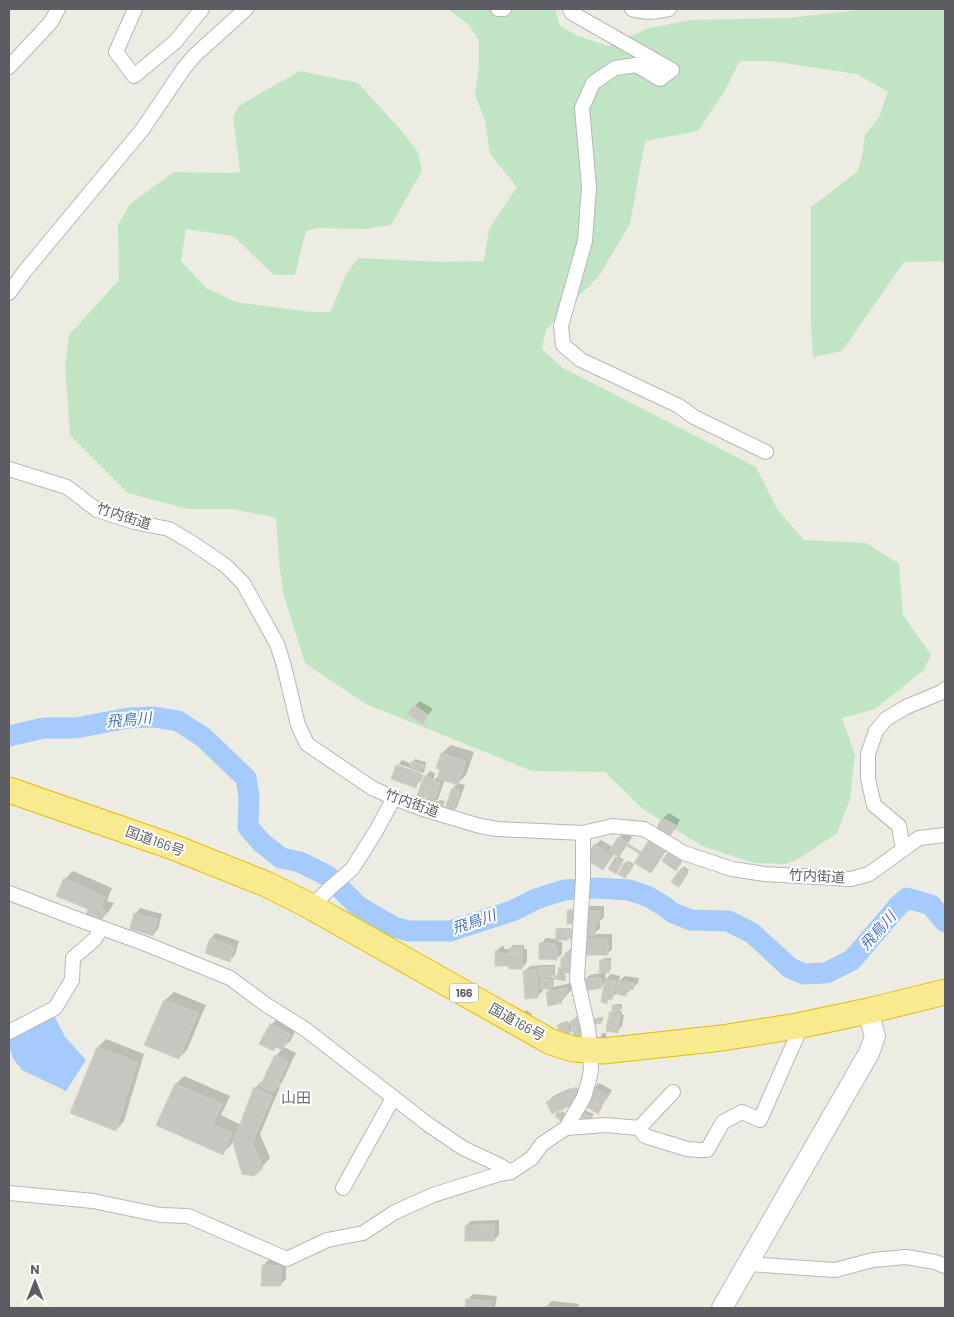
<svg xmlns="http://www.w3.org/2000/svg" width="954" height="1317" viewBox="0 0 954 1317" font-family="Barlow,'Noto Sans JP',sans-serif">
<rect width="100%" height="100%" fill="#edece3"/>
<!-- green -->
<path fill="#c0e4c4" d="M448,9H555L560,26L578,36L609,46L649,28L691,20L787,18L869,9H945V264L941,261L904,262L842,351L813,357L811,325V207L857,172L862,157L865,135L879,117L888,92L857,74L771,61H740L724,92L698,131L645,141L630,224L599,276L546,329L542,349L563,368L756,467L777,509L804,540L866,543L899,564L903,615L931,655L924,670L875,709L842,718L855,755L850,799L837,833L800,858L786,864L754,863L702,846L643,809L605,772L532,771L366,704L305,663L283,593L279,560L276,518L233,509H187L128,493L70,435L65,366L69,335L119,280L118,225L130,204L174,172L228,173L240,172L233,117L240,105L300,71L358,83L400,129L418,152L422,171L391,225L365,229L319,228L306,231L295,275H274L233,236L186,229L181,261L206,288L236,302L311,312H330L347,273L358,258L441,262L484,261L489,229L517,187L490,154L485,120L475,95L479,67V40L468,24Z"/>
<!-- water -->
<path fill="#a4cbfb" d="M53,1013L65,1037L86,1060L66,1091L22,1070L14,1060L9,1048V1039Z"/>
<!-- shadow -->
<g fill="#0003">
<path d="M420,701L433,709L422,722L415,706Z"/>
<path d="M451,745L474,752L466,775L458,783L465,785L457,807L452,812L446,810L453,788L458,783L445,779L438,799L433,804L426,802L428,794L423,799L418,798L424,777L416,786L392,778L397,766L402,760L412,764L415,759L426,762L424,773L398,764V767L423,775L421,780L425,776H426L430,771L435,773L433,781L438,776H439L442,769L437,768L442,753Z"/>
<path d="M440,800L445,801L442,808L438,802Z"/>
<path d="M669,813L680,820L675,829L670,835L658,828L663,818Z"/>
<path d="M624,832L632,837L624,850L618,856L624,860L618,870L616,858L619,855L615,853L608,863L603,868L595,845L601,840L613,847L619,838Z"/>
<path d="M670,845L656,866L651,872L636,862Z"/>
<path d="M674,848L686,856L676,869L669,853Z"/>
<path d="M628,861L634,864L627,874L626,863Z"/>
<path d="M684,866L689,870L681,883L682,869Z"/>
<path d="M73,871L112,888L107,901L114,903L110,910L101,919L90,908L65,879Z"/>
<path d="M590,906H604V917L600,921V928L594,934H612V949L607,954L584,939L590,934L585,912Z"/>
<path d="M140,908L162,914L158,929L153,935L135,914Z"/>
<path d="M574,927L571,935L568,939H559V942H562V954L556,959L541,944L546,938L557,939V930L559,928H570V931Z"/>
<path d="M216,933L239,941L235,955L229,961L206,952L211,938Z"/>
<path d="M513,945H524V949H527V962L522,968L511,964H496V951L502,946H504V949H511Z"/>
<path d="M572,947H580L563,972V974H565V979L556,976L559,972V968L563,965V957Z"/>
<path d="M604,958H611V969L608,971H605L606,979L611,974L620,976L619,981L625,976L639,978L638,983L626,994L617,993L606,1002L605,983L601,987L584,980L590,975L601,973L602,960Z"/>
<path d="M542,965H555V974L551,978H554L553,987L571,983L572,989L561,1002L547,992L551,988H543V991L537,996L525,971L530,966Z"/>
<path d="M174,992L206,1005L187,1050L179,1058L146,1045L165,1000Z"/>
<path d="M616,1004H622V1008L619,1011L622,1012V1014L624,1015L622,1026L617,1032L609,1019L612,1016L610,1013L613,1010V1006Z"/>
<path d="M526,1010L532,1014L529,1018L521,1016Z"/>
<path d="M586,1014L569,1034L558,1025L560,1023L568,1021L569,1024L577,1016Z"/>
<path d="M279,1017L298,1025L291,1040L284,1047L296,1053L282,1082L278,1087H280L260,1134L270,1158L254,1175L243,1173L233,1141L231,1145L223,1153L158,1124L176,1084L184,1076L230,1096L221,1115L241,1125L255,1088L264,1079L276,1056L283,1048L277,1046L273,1050L271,1025Z"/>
<path d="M603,1017V1020L601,1022L593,1020L596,1018Z"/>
<path d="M603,1033H606V1040L601,1043V1035Z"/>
<path d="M106,1039L144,1054L124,1121L116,1130L98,1047Z"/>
<path d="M599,1083L612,1090L607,1099L602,1104H603L600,1110L590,1100L591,1099L594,1088Z"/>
<path d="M576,1087L581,1095L571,1104L548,1102L553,1096L571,1088L572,1089Z"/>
<path d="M584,1110L594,1114L590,1120L580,1116Z"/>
<path d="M562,1111L567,1115L562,1120L557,1116Z"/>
<path d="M499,1220V1235L494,1240L466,1226L471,1221Z"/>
<path d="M268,1260L286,1261V1279L280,1285L263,1266Z"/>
<path d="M473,1294L497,1296L495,1308H467V1300Z"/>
<path d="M552,1301L579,1304L578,1308H546V1307Z"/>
</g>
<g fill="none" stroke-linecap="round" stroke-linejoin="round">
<!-- river -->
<path stroke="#a4cbfb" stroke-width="21" d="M9,736L44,728H75L129,718L154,717L178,721L203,737L246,778L249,796L248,827L261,842L281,858L300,862L328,876L358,906L394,927L408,931H450L512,911L536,899L564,890L598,888L629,890L647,896L664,906L673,913L691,920L728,921L752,933L790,968L804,974L826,973L852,960L899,905L907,898L931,905L945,922"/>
</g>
<!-- building -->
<g fill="#c8c6c0" stroke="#d1cec1">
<path d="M414,705L428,715L423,724L407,714Z"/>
<path d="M441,753L466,761L458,785L437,778L440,770L436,768Z"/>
<path d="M412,761L424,765L422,770L410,766Z"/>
<path d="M396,765L421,773L416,788L391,779Z"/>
<path d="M424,776L431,778L423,801L416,798Z"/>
<path d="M432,780L440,783L433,805L424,803Z"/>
<path d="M452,788L460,790L452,814L444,811Z"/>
<path d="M437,801L444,804L442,809L435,807Z"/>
<path d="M662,818L676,825L670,836L656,829Z"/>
<path d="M618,837L628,843L619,857L609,851Z"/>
<path d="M649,840L666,850L651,873L634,863Z"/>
<path d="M594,844L612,856L603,870L585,859Z"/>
<path d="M628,844L641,852L640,854L627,846Z"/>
<path d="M668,852L682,861L676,871L662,861Z"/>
<path d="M615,857L623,862L616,874L608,869Z"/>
<path d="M625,862L633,867L625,878L618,874Z"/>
<path d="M681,868L688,873L679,887L671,882Z"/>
<path d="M64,878L105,897L100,909L106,911L102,920L86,914L88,909L56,896Z"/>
<rect x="567" y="910" width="9" height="14"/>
<path d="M583,911H599V924H595V935H583Z"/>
<path d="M134,913L157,919L153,936L130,929Z"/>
<rect x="556" y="929" width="12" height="11"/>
<rect x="570" y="929" width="5" height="10"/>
<path d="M210,938L234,947L230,962L205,953Z"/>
<rect x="583" y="939" width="25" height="16"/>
<path d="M539,943L554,944V946L557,947V960L539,959Z"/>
<rect x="510" y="947" width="12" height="6"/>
<path d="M495,951H499V954H522V969H509V966H495Z"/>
<path d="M565,952H575L572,973H558V968H561V957H565Z"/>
<path d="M600,960H610L609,973L599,972Z"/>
<rect x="539" y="967" width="14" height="10"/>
<path d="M536,970L538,998L525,999L523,971Z"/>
<path d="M555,975L566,976L565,981L554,979Z"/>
<path d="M600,977L602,988L585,991L583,980Z"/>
<path d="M541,979L552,980L551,989H541Z"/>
<path d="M605,979L616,981L612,1000L607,999V1004L601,1002Z"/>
<path d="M618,981L634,983L633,990L627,989L626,996L616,994Z"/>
<path d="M566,988L567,995L561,997L562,1003L548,1006L546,992Z"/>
<path d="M164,1000L198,1013L179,1059L144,1045Z"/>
<path d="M612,1005L620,1006V1012L612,1011Z"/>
<path d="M609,1012L620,1014V1018L609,1017Z"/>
<path d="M581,1018L585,1034L574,1037L570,1021Z"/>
<path d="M601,1018V1023L593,1025L592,1020Z"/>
<path d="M608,1018L619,1020L618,1033L606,1031Z"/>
<path d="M566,1022L570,1035L560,1038L557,1025Z"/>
<path d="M270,1024L290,1034L283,1050L275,1047L274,1051L259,1044Z"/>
<path d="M97,1047L137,1062L116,1131L70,1113Z"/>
<path d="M275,1055L288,1062L274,1092L260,1086Z"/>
<path d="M175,1084L222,1104L213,1124L232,1133L223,1155L156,1125Z"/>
<path d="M254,1087L272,1096L252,1143L263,1168L254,1176L242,1174L233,1143Z"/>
<path d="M593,1087L608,1096L602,1106L587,1097Z"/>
<path d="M574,1088L580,1099L573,1102L567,1092Z"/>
<path d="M566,1092L572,1105L552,1114L546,1102Z"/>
<path d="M589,1100L602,1107L598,1114L585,1106Z"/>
<path d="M558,1112L565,1118L562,1122L555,1116Z"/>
<path d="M581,1112L592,1117L590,1121L579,1116Z"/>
<path d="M494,1224V1241H465V1226Z"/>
<path d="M262,1265L281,1266V1286H261Z"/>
<path d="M466,1299L492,1301L491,1308H465Z"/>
<path d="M545,1306L568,1308H545Z"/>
</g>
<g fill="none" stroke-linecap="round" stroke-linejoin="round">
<defs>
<g id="street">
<path d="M135,9L116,52L134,76L175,42L202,9"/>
<path d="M498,9H504"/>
<path d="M570,9L572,13L672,70L660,79L636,65L615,68L593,83L582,108L589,187L585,241L561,326L563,345L581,360L679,406L694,417L766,452"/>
<path d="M632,9C643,13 657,12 669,9"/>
<path d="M9,67L51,22L58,9"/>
<path d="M9,293L25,271L142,130L184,68L195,55L246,9"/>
<path d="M9,469L67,487L97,510L134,522L169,529L194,544L226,566L243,583L277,644L284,666L298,725L307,744L372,788L394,798L423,809L480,826L497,829L583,833L612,826L644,829L684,853L732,869L765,874L851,879L869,874L919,838L945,835"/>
<path d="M903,849L899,826L874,805L868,779V754L876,731L886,719L906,707L942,692L945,689"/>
<path d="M9,893L80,920L146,944L230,978L265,1004L305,1029L429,1125L463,1148L499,1165L511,1172"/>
<path d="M311,907L330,888L352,869L376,831L394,798"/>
<path d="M9,1032L55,1008L72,980L73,958L95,939L101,928"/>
<path d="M566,1128L607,1125L639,1128L673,1092"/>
<path d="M639,1128L645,1136L687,1149L699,1150H707L723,1122L742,1112L760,1120L797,1036V1026"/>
<path d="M343,1188L393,1098"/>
<path d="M9,1193L93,1201L160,1215L188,1216L287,1259L327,1240L363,1233L395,1212L433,1195L496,1175L511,1172L532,1158L542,1144L566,1128L584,1097L589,1080L591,1069L590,1050L588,1028L577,979L583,878V833"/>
<path d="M748,1264L835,1270L873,1260L906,1257L935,1262L945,1266"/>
</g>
<path id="secondary" d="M722,1308L869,1053L875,1036L868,1011"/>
<path id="highway" d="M9,790L173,847L266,884L308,905L551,1042L573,1049L603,1051L722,1038L797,1026L868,1011L945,992"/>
</defs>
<!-- street casing -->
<use href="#street" stroke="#b5b7bc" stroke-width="16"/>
<!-- secondary casing -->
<use href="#secondary" stroke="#b8bac0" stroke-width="22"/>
<!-- highway casing -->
<use href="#highway" stroke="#e6bb09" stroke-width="27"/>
<!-- street -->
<use href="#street" stroke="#fff" stroke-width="14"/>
<!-- secondary -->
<use href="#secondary" stroke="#fff" stroke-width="20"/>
<!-- highway -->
<use href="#highway" stroke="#f8ea8e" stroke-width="25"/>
</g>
<g text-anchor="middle" stroke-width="4" stroke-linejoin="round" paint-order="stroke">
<!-- shield labels -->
<rect fill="#fff" stroke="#8c8e92" stroke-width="1" x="450" y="983.5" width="28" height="19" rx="4"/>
<g font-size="12" font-weight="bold" fill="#5b5d63">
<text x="464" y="997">166</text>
</g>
<!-- street labels -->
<g font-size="14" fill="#5b5d63" stroke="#fff">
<text transform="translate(124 516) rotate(18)" y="5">竹内街道</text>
<text transform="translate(412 803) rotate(20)" y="5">竹内街道</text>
<text transform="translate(155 841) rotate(20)" y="5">国道166号</text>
<text transform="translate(817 876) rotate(3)" y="5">竹内街道</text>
<text transform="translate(517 1022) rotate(29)" y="5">国道166号</text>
</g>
<!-- water labels -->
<g font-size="15" font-style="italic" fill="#4873be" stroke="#fff">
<text transform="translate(129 720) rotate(-5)" y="5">飛鳥川</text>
<text transform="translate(474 922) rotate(-19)" y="5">飛鳥川</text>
<text transform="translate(878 931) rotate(-48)" y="5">飛鳥川</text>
</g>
<!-- neighbourhood labels -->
<g font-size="15" fill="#6c6f75" stroke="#fff">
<text x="296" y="1103">山田</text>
</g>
</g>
<!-- border -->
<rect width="954" height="1317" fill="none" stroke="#5b5d63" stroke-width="20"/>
<!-- north arrow -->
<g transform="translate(35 1282)" stroke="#ffffff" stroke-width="4" paint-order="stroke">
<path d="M0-4L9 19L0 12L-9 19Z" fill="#5b5d63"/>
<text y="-8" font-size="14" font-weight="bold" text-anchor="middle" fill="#5b5d63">N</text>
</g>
</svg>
